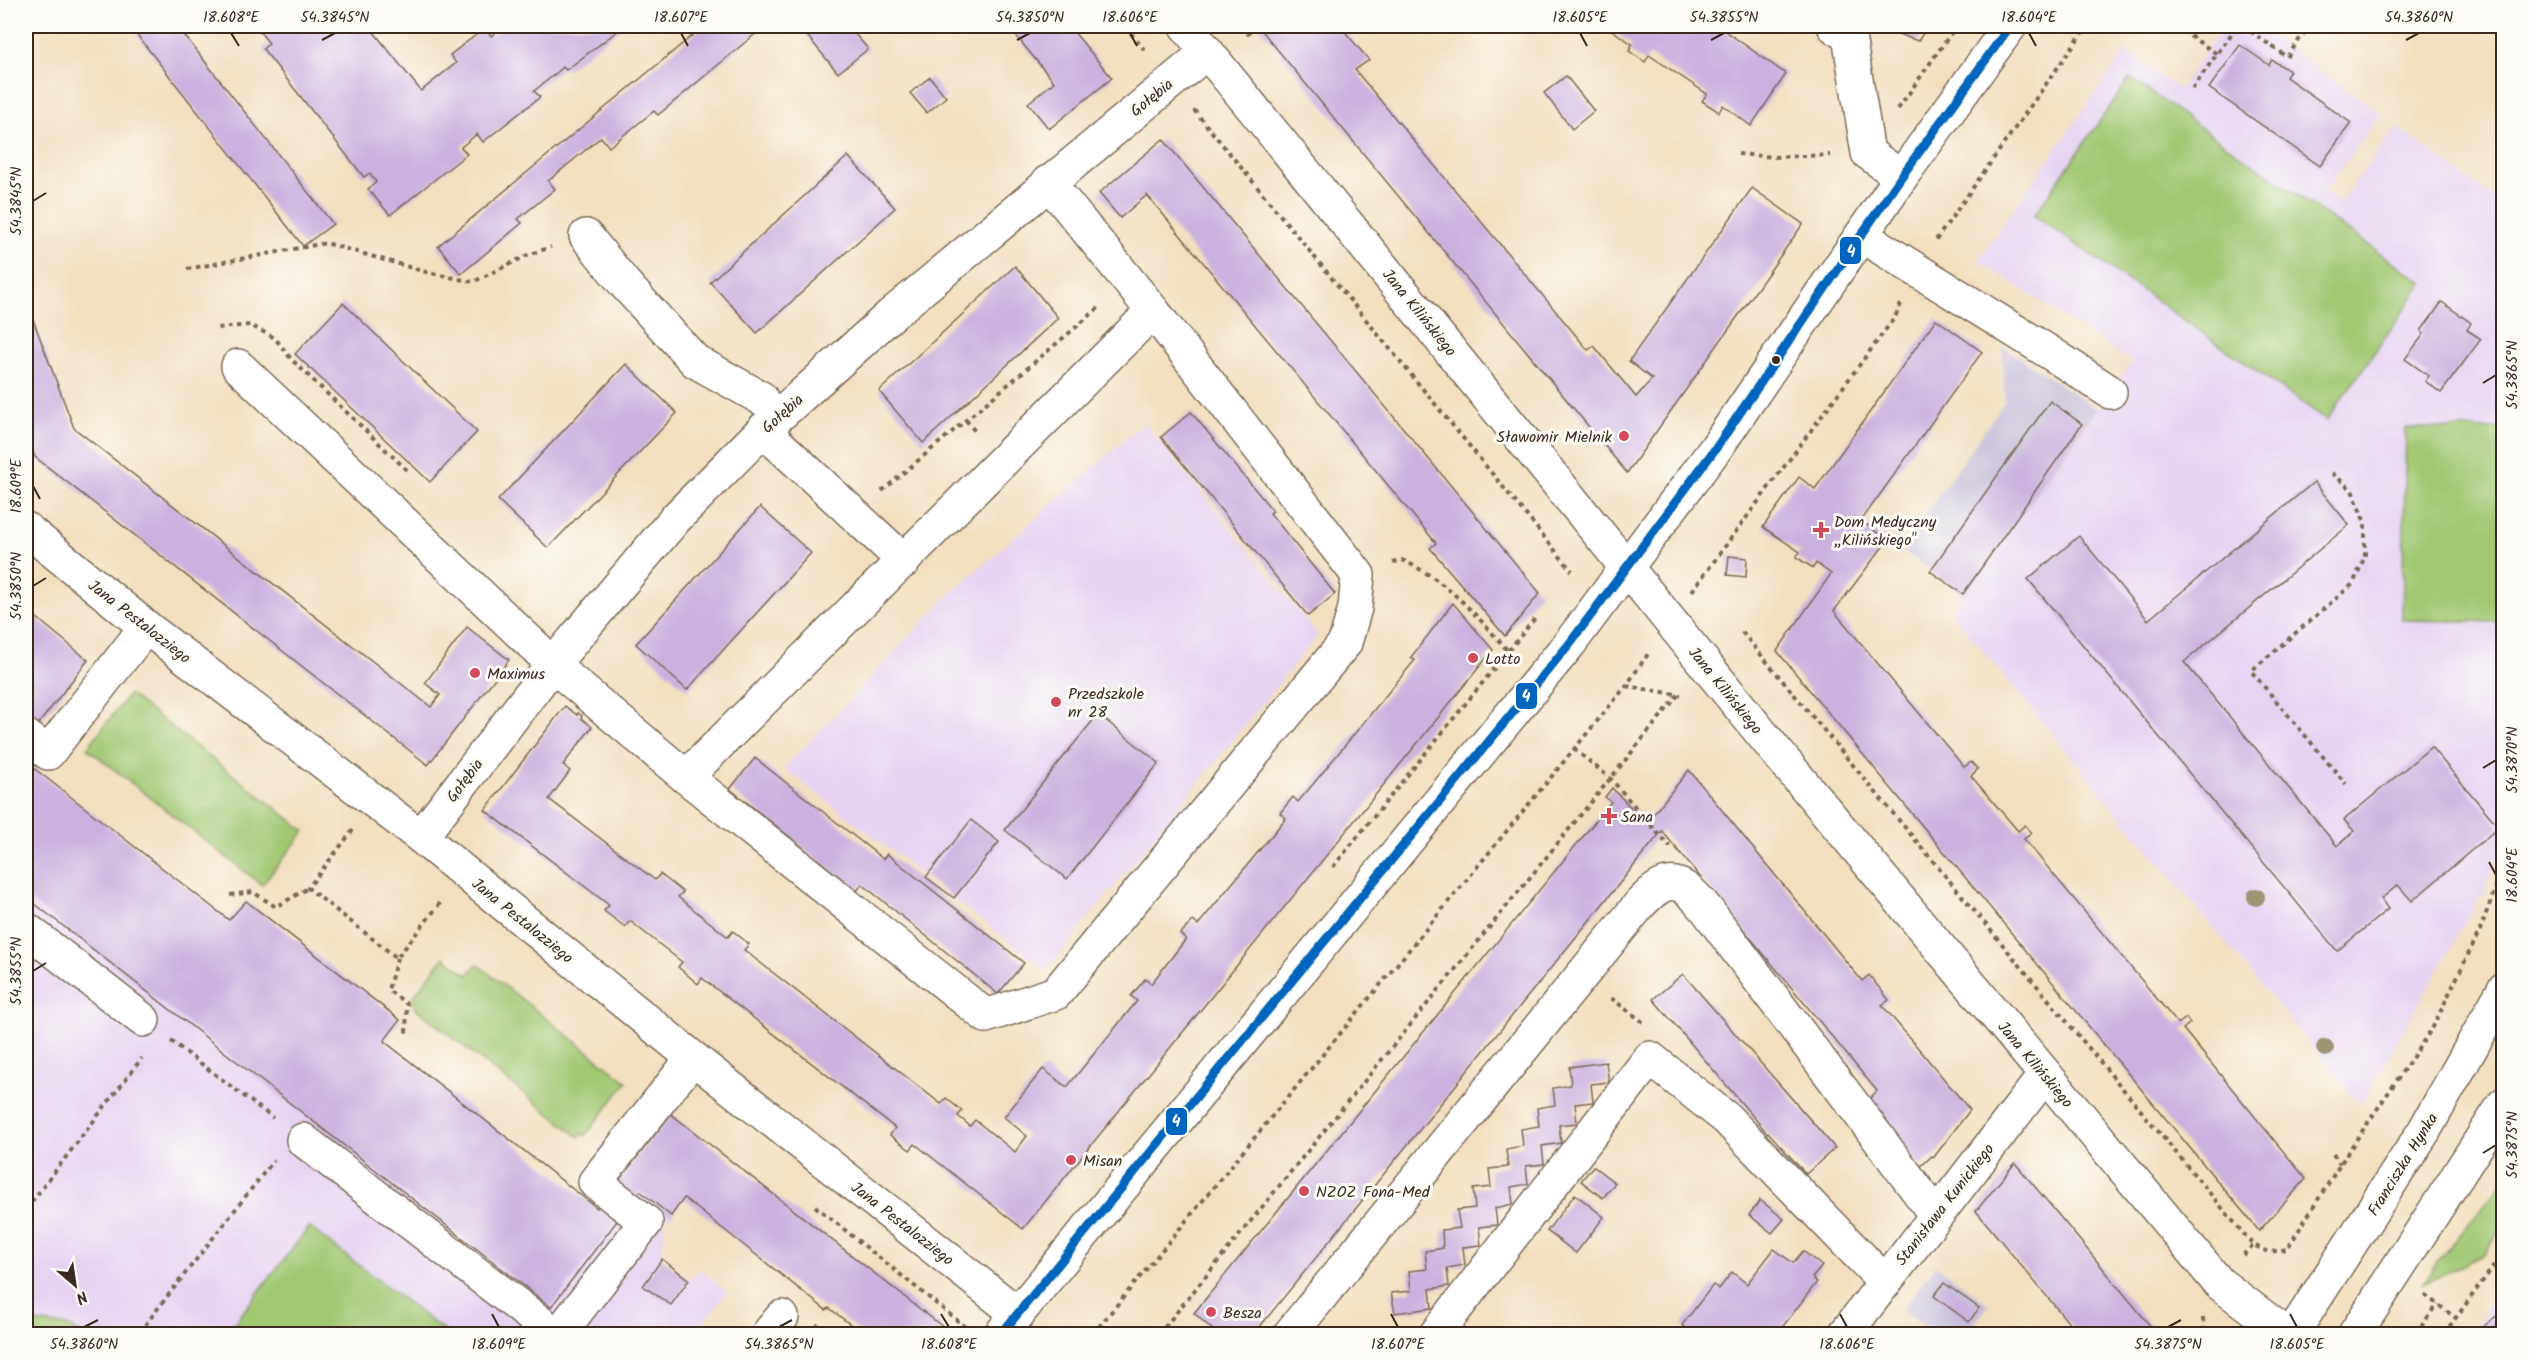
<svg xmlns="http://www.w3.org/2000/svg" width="2529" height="1360" viewBox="0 0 2529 1360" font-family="Kalam,sans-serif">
<rect width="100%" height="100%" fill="#fdfcf7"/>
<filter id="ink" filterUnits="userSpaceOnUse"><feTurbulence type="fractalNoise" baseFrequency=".0167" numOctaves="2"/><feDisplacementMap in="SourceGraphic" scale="12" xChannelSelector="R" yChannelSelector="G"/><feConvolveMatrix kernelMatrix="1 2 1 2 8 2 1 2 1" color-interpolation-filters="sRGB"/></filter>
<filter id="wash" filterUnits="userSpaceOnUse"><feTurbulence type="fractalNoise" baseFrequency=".008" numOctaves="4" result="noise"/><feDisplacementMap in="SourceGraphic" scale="24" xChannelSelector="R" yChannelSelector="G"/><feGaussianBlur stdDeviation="1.35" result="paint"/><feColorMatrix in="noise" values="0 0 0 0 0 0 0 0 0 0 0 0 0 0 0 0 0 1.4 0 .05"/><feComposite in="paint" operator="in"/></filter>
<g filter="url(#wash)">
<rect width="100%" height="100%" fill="#f1dfc0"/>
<!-- built -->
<g fill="#e5d3f1">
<path d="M2224,26H2258L2381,114L2324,192L2339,203L2397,127L2503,205V844L2482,899L2479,898L2361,1106L1950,611L1964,594L2132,362L1978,260L2125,51L2179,89Z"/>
<path d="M1144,423L1318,635L1046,970L784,768L949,595Z"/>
<path d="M26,762L229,920L246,901L400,1020L384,1041L597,1207L622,1177L684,1198L671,1216L665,1219L662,1259L643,1285L671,1305L689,1280L701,1270L727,1292L694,1334H26Z"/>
<path d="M2503,1287V1334H2470Z"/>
</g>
<!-- industrial -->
<g fill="#c7c0d9">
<path d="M2002,346L2097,409L1965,594L1901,549L2005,401Z"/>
<path d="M1936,1265L1989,1305L1966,1334H1935L1902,1309Z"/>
</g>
<!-- green -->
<g fill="#a1c771" stroke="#6e7848" stroke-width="1.5">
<path d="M2130,78L2423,283L2327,420L2034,215Z"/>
<path d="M2406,428L2503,429V622L2402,620Z"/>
<path d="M129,694L305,831L262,885L87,748Z"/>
<path d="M444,957L468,975L477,964L627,1082L585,1136L582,1133L579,1137L414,1007L413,997Z"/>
<path d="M2503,1182V1227L2483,1255L2423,1284L2433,1268Z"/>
<path d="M309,1227L448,1334H226Z"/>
<path d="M26,1321L67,1326L82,1334H26Z"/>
</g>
<g id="blocks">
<!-- building -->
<g fill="#cab2de">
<path d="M130,26H177L333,224L303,246Z"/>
<path d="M255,26H369L421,91L456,63L450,55L485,28L491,36L504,26H624L566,70L563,67L560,70L534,91L540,97L483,142L477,134L461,147L467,154L390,215L368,189L376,182L370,173L364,177L263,49L269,43Z"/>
<path d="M704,26H757L760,30L658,115L654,111L609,147L601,137L588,148L548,181L555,189L518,219L522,223L461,274L438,246Z"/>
<path d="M799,26H848L868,49L838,73Z"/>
<path d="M1008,26H1069L1112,78L1049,129L1028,103L1054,82Z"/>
<path d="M1258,26H1340L1369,60L1355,70L1588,350L1594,346L1636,397L1652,379L1629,361L1752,188L1803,224L1627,473Z"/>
<path d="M1606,26H1718L1786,74L1751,126L1723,105L1719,112L1702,101L1707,94L1649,55L1645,62L1629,51L1632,44Z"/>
<path d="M1876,26H1928L1918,41Z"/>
<path d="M2240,45L2269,65L2272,60L2290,71L2286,77L2351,123L2320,166L2209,88Z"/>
<path d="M1566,76L1594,111L1572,129L1544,93Z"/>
<path d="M930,77L946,97L927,113L910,93Z"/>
<path d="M1163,139L1540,593L1505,636L1430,548L1436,543L1147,195L1120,218L1099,193Z"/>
<path d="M848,156L895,208L757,333L710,282Z"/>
<path d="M1015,266L1058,318L923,443L879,391Z"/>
<path d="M26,301L74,428L431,707L440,695L425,683L467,627L509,660L428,765L35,457L26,433Z"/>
<path d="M2442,302L2471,323L2467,330L2481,339L2441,393L2425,381L2429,376L2405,359L2424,334L2421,331Z"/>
<path d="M343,303L477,432L430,482L295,354Z"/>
<path d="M1936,319L1982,352L1861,521L1888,540L1834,611L1964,767L1971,762L1978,769L1971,776L2018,831L2025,825L2032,833L2024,839L2178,1024L2186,1018L2190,1023L2183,1029L2306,1179L2259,1231L1777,651L1831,574L1816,563L1813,568L1796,557L1800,552L1763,527L1799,477L1815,489Z"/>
<path d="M626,364L677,413L548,548L498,500Z"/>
<path d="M2050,401L2082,424L1963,594L1930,571Z"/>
<path d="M1191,412L1273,511L1270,513L1335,594L1308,616L1161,437Z"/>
<path d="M2314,482L2349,525L2184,662L2337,846L2354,831L2344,820L2431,747L2499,827L2412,901L2398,885L2381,899L2388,909L2337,951L2028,579L2079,536L2148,620Z"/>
<path d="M760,507L811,553L687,690L636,644Z"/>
<path d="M1729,556L1747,558L1746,577L1727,575Z"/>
<path d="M1453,603L1493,650L1023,1229L915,1144L910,1150L890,1135L895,1128L702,978L698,984L678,967L682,962L630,921L625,927L604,911L609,905L485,810L565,706L577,715L578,713L582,716L581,718L592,727L563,765L570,771L549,799L655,880L660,874L683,892L678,897L728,937L733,931L749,944L744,950L941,1104L946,1098L962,1111L958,1116L970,1126L975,1120L1015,1152L1027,1136L1004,1117L1043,1069L1067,1087L1137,1001L1131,996L1145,979L1151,984L1186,939L1180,934L1193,921L1198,925L1286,818L1280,813L1293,797L1298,802L1314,783L1415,660L1411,657Z"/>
<path d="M26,609L88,660L26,740Z"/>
<path d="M1098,714L1159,763L1067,879L1005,830Z"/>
<path d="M755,758L883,859L887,854L1024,963L998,994L862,884L857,891L730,789Z"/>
<path d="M26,762L229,920L246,901L400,1020L384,1041L597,1208L671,1114L943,1327L937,1334H863L829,1308L826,1310L684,1198L671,1216L640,1191L551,1307L26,897Z"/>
<path d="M1689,770L1862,981L1869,975L1889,1000L1882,1005L1970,1110L1934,1157L1932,1156L1920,1167L1866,1102L1877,1091L1662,831L1254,1334H1211L1214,1331L1194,1313L1599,817L1611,802L1605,797L1612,788L1646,823Z"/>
<path d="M971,820L999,842L954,898L926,877Z"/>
<path d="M1683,974L1835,1148L1806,1174L1768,1132L1767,1133L1653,999Z"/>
<path d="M1606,1062L1609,1082L1591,1084L1593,1102L1575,1104L1577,1123L1559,1125L1561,1143L1542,1146L1544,1164L1526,1166L1528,1184L1511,1187L1513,1204L1495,1208L1497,1225L1479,1227L1481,1245L1463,1247L1465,1265L1447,1268L1449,1286L1430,1289L1432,1308L1395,1313L1391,1293L1411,1291L1409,1271L1427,1269L1425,1251L1443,1248L1442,1230L1460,1228L1457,1210L1475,1208L1473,1189L1491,1187L1489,1169L1508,1167L1506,1149L1523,1146L1521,1129L1539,1126L1537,1108L1555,1105L1553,1088L1571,1085L1569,1067Z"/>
<path d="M2015,1163L2072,1231L2157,1334H2078L1976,1211Z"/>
<path d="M1593,1166L1615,1183L1603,1198L1581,1181Z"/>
<path d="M1575,1194L1604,1217L1576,1253L1547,1231Z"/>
<path d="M1760,1200L1784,1219L1772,1233L1749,1215Z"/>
<path d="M1774,1249L1793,1263L1803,1251L1822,1266L1812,1278L1817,1282L1777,1334H1695L1682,1325L1713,1285L1719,1289L1732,1272L1747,1284Z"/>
<path d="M662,1259L689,1280L671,1305L643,1286Z"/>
<path d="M1944,1283L1979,1308L1969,1322L1934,1296Z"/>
<path d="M2504,1310V1334H2480L2478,1331Z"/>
</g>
</g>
</g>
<g filter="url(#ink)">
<use href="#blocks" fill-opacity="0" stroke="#7b6957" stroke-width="1.5"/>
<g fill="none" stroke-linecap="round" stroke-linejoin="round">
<defs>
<g id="minor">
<path d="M1186,26L1775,750L2219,1283L2286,1334"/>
<path d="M1834,26L1849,36L1868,153L1901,177"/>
<path d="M586,236L625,284L695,361L761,398"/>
<path d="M1862,236L2052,354L2110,392"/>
<path d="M238,366L568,678L686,777L986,1016L1056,993L1345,643L1355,608L1358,575L1153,311L1048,182"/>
<path d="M777,443L904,561"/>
<path d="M26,529L146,627L421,837L693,1058L1018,1314"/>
<path d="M26,736L48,753L146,627"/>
<path d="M686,777L1153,311"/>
<path d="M421,837L554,663L676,518L764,429L891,315L1207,52"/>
<path d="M26,929L143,1020"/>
<path d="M303,1140L555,1334"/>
<path d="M559,1334L646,1222L595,1182L693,1058"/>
<path d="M768,1334L782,1317"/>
<path d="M1001,1334L1570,643L1716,448L1901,177L2010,26"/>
<path d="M1290,1334L1640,904C1669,873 1681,879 1707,910L1936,1215"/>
<path d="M1436,1334L1650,1058L1727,1119L1885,1282"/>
<path d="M1845,1334L2045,1075"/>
</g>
<g id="major">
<path d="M2292,1334L2424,1131L2504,989"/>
<path d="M2355,1334L2504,1104"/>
</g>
</defs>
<!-- minor casing -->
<use href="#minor" stroke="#7b6957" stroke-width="36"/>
<!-- major casing -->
<use href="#major" stroke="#7b6957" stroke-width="36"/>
<!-- path -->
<g stroke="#7b6957" stroke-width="4" stroke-dasharray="4.5 4.5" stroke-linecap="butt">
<path d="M1125,26L1147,53"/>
<path d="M1241,26L1248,34L1257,26"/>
<path d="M2175,26L2217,54"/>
<path d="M2243,26L2287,57L2309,26"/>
<path d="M2192,89L2237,26"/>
<path d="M1898,109L1956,26"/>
<path d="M1194,110L1572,571"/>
<path d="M1738,154L1774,157L1830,155"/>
<path d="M1936,240L2087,26"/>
<path d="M187,269L326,243L426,272L473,282L528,255L551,247"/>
<path d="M218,328L250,325L275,338L292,360L410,473"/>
<path d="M966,420L977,434"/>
<path d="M2332,473L2352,490L2365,523V556L2353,584L2251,671L2346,784"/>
<path d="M882,491L1101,306"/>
<path d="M1393,563L1402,560C1447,580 1476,615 1508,651"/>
<path d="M1692,591L1895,317L1901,304"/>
<path d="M1742,632L2253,1245L2269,1252L2287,1249L2348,1152L2433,1027L2480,930L2504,865"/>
<path d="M1626,686L1681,695"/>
<path d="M1574,749L1610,778L1670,847"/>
<path d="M353,830L308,888L397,958L441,902"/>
<path d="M1333,867L1536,617"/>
<path d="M230,895L253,892L276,907L308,888"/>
<path d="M397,958L388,990L407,1004L406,1035"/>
<path d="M1611,998L1643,1022"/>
<path d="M171,1041L273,1118"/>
<path d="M2333,1154L2340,1164"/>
<path d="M815,1206L963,1325"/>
<path d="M26,1209L142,1058"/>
<path d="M2243,1255L2253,1245"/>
<path d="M2425,1295L2456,1318"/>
<path d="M2203,1318L2204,1334"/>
<path d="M145,1325L274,1160"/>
<path d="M816,1325L844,1334"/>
<path d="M956,1334L965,1323"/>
<path d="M1093,1334L1626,686L1648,654"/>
<path d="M1159,1334L1679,694"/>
<path d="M2416,1334L2437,1304"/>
<path d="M2444,1334L2504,1252"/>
</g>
<!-- minor -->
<use href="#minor" stroke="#fff" stroke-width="33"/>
<!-- major -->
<use href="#major" stroke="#fff" stroke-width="33"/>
<defs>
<path id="bus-1" d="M1001,1334L1570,643L1716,448L1901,177L2010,26"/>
</defs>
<!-- bus-1 casing -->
<use href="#bus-1" stroke="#fdfcf7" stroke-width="14"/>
<!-- bus-1 -->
<use href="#bus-1" stroke="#0065bd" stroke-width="9"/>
</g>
<!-- trees -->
<g fill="#9e9575">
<circle cx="2256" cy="897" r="9"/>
<circle cx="2325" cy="1048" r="9"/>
</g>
</g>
<!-- ticks -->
<path fill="none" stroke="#3b2a1e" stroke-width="2" d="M231,33L239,46M681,33L688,46M1130,33L1137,46M1580,33L1587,46M2029,33L2036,46M322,40L335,33M1017,40L1030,33M1711,40L1724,33M2406,40L2419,33M33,201L46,193M2483,383L2496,375M33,486L40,499M33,586L46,578M2483,768L2496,760M2489,862L2496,875M33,971L46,963M2483,1153L2496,1145M492,1314L499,1327M941,1314L949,1327M1391,1314L1398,1327M1840,1314L1847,1327M2290,1314L2297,1327M84,1327L98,1320M779,1327L792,1320M2168,1327L2181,1320"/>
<!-- markers -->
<circle fill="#3b2a1e" stroke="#fdfcf7" stroke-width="2" cx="1776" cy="360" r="5"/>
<g fill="#d1495b" stroke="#fdfcf7" stroke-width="2">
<circle cx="1624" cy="436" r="6"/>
<path d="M1818 521h6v6h6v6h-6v6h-6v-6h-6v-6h6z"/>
<circle cx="1473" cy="658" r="6"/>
<circle cx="475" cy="673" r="6"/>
<circle cx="1056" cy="702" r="6"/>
<path d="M1606 807h6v6h6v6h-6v6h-6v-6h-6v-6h6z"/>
<circle cx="1071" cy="1160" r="6"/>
<circle cx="1304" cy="1191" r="6"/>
<circle cx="1211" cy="1312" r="6"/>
</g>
<g text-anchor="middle" stroke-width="6" stroke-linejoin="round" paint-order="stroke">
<!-- street labels -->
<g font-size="16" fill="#3b2a1e" stroke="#fdfcf7">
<text transform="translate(1151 97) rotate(-39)" y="6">Gołębia</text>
<text transform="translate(1420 312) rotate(51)" y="6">Jana Kilińskiego</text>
<text transform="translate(782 413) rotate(-42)" y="6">Gołębia</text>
<text transform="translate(140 621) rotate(38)" y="6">Jana Pestalozziego</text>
<text transform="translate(1726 690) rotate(51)" y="6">Jana Kilińskiego</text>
<text transform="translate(464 780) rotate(-53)" y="6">Gołębia</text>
<text transform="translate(523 920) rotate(39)" y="6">Jana Pestalozziego</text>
<text transform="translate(2036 1064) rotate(50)" y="6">Jana Kilińskiego</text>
<text transform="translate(2402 1164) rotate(-58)" y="6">Franciszka Hynka</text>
<text transform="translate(1944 1204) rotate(-52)" y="6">Stanisława Kunickiego</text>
<text transform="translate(903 1223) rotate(38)" y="6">Jana Pestalozziego</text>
</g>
<!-- poi labels -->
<g font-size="16" fill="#3b2a1e" stroke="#fdfcf7" text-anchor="start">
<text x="1612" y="442" text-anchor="end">Sławomir Mielnik</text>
<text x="1834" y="527">Dom Medyczny<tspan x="1834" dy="18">„Kilińskiego"</tspan></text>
<text x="1485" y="664">Lotto</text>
<text x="487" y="679">Maximus</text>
<text x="1068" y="699">Przedszkole<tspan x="1068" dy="18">nr 28</tspan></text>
<text x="1621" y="822">Sana</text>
<text x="1083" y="1166">Misan</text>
<text x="1316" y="1197">NZOZ Fona-Med</text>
<text x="1223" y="1318">Besza</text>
</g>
</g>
<g stroke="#fdfcf7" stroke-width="2">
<rect x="1839" y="236" width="23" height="29" rx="6" fill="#0065bd"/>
<rect x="1515" y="682" width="23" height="28" rx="6" fill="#0065bd"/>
<rect x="1165" y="1107" width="23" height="29" rx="6" fill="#0065bd"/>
</g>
<g font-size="16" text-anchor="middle" font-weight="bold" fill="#fff">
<text x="1851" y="257">4</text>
<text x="1526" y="702">4</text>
<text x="1176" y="1127">4</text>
</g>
<!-- margin -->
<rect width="2529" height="1360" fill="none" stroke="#fdfcf7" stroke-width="66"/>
<!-- north arrow -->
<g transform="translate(75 1285) rotate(151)" stroke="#fdfcf7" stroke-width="4.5" paint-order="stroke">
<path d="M0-4.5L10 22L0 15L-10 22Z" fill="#3b2a1e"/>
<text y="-9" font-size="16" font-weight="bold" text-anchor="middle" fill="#3b2a1e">N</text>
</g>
<rect x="33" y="33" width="2463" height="1294" fill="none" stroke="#3b2a1e" stroke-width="2"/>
<g font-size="15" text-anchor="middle" fill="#3b2a1e">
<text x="231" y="22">18.608°E</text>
<text x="335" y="22">54.3845°N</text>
<text x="681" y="22">18.607°E</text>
<text x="1030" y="22">54.3850°N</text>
<text x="1130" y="22">18.606°E</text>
<text x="1580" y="22">18.605°E</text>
<text x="1724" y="22">54.3855°N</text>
<text x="2029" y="22">18.604°E</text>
<text x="2419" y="22">54.3860°N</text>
<text transform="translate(16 201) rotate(-90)" y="5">54.3845°N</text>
<text transform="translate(2512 375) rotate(-90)" y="5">54.3865°N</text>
<text transform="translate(16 486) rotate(-90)" y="5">18.609°E</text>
<text transform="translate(16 586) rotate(-90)" y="5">54.3850°N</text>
<text transform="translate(2512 760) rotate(-90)" y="5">54.3870°N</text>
<text transform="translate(2512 875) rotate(-90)" y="5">18.604°E</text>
<text transform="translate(16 971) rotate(-90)" y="5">54.3855°N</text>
<text transform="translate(2512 1145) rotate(-90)" y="5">54.3875°N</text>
<text x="84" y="1349">54.3860°N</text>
<text x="499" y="1349">18.609°E</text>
<text x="779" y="1349">54.3865°N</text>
<text x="949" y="1349">18.608°E</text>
<text x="1398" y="1349">18.607°E</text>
<text x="1847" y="1349">18.606°E</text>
<text x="2168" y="1349">54.3875°N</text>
<text x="2297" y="1349">18.605°E</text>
</g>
</svg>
